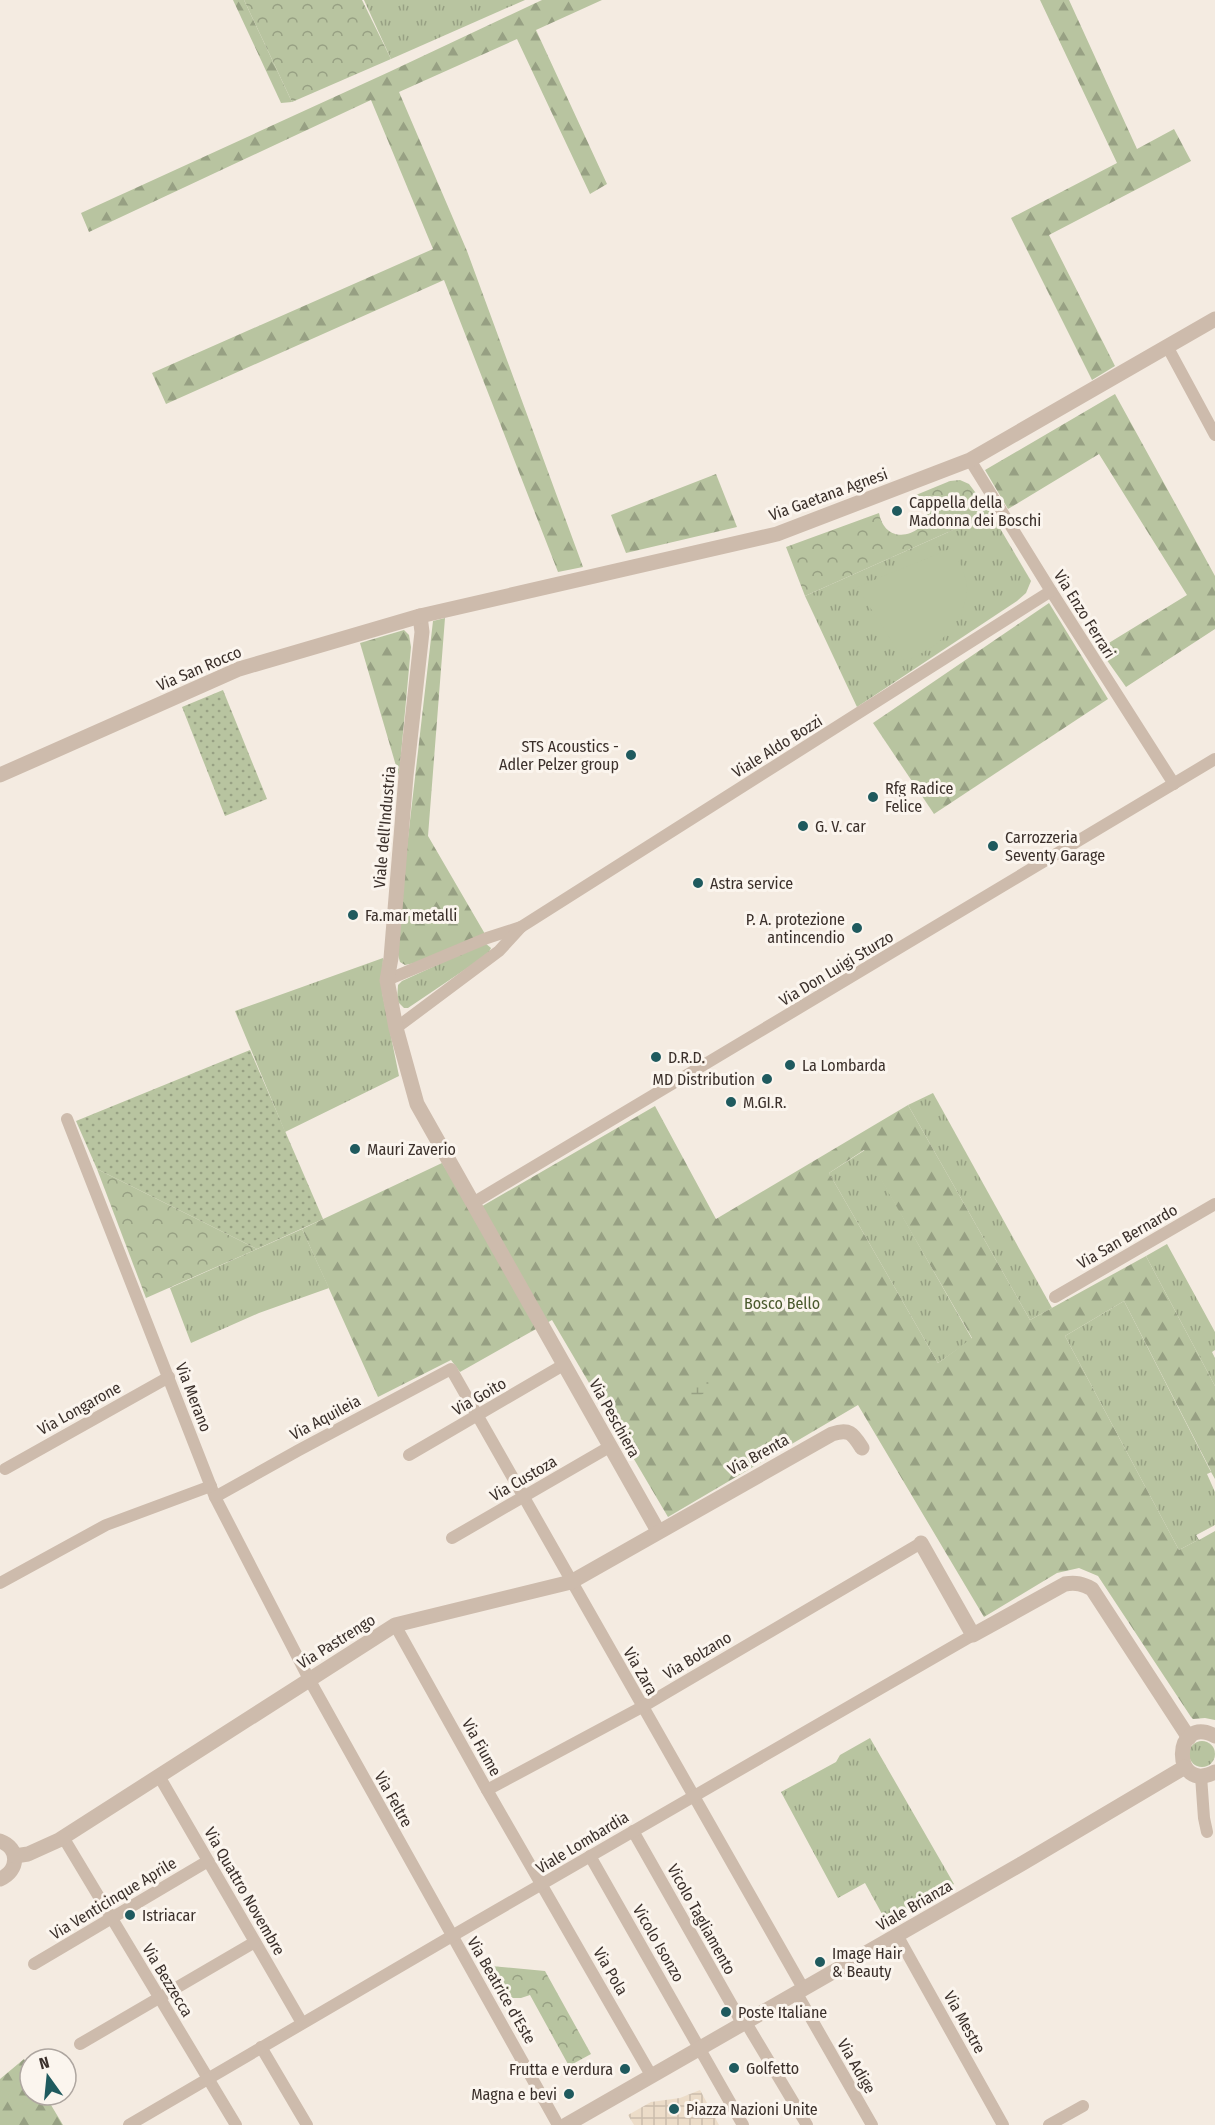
<svg xmlns="http://www.w3.org/2000/svg" width="1215" height="2125" viewBox="0 0 1215 2125" font-family="'Fira Sans Condensed',sans-serif">
<defs>
<pattern id="grass-tufts" width="24" height="20" patternUnits="userSpaceOnUse" patternTransform="scale(1.5)"><rect width="24" height="20" fill="#b8c4a0"/><path d="M3 7l-1-3M5 7V3M7 7l1-3M15 17l-1-3M17 17v-4M19 17l1-3" fill="none" stroke="#97a083"/></pattern>
<pattern id="forest-firs" width="22" height="20" patternUnits="userSpaceOnUse" patternTransform="scale(1.5)"><rect width="22" height="20" fill="#b8c4a0"/><path d="M5 1l3.5 6h-7zM16 11l3.5 6h-7z" fill="#97a083"/></pattern>
<pattern id="wetland-marsh" width="20" height="14" patternUnits="userSpaceOnUse" patternTransform="scale(1.5)"><rect width="20" height="14" fill="#b8c4a0"/><path d="M1 5h8M5 5V1M11 12h8M15 12V8" fill="none" stroke="#97a083"/></pattern>
<pattern id="park-crowns" width="20" height="18" patternUnits="userSpaceOnUse" patternTransform="scale(1.5)"><rect width="20" height="18" fill="#b8c4a0"/><path d="M2 6a3 3 0 1 1 6 0M12 15a3 3 0 1 1 6 0" fill="none" stroke="#97a083"/></pattern>
<pattern id="garden-dots" width="8" height="8" patternUnits="userSpaceOnUse" patternTransform="scale(1.5)"><rect width="8" height="8" fill="#b8c4a0"/><path d="M2 2h.1M6 6h.1" fill="none" stroke="#97a083" stroke-width="1.8" stroke-linecap="round"/></pattern>
<pattern id="plaza-grid" width="8" height="8" patternUnits="userSpaceOnUse" patternTransform="scale(1.5)"><rect width="8" height="8" fill="#ecdcc8"/><path d="M0 4h8M4 0v8" fill="none" stroke="#cbbdac"/></pattern>
</defs>
<rect width="100%" height="100%" fill="#f4ebe1"/>
<!-- grass -->
<g fill="url(#grass-tufts)">
<path d="M364,0H525L391,59Z"/>
<path d="M991,513L1031,581L1026,593L1017,601L857,707L805,596Z"/>
<path d="M485,943L491,948L488,954L408,1008H404L397,1001L398,985L402,981Z"/>
<path d="M383,958L382,992L399,1076L285,1132L235,1011Z"/>
<path d="M933,1093L1052,1308L1030,1320L908,1105Z"/>
<path d="M865,1150L972,1339L938,1363L829,1173Z"/>
<path d="M302,1229L329,1288L259,1313L191,1343L170,1288Z"/>
<path d="M1167,1244L1215,1332V1350L1212,1352L1215,1358V1386L1146,1256Z"/>
<path d="M1124,1301L1211,1472L1207,1474L1215,1492V1525L1196,1535L1198,1540L1179,1550L1065,1336Z"/>
<path d="M870,1738L954,1884L887,1923L865,1883L838,1898L781,1792L836,1762L840,1755Z"/>
<circle cx="1202" cy="1754" r="13"/>
</g>
<!-- forest -->
<g fill="url(#forest-firs)" fill-rule="evenodd">
<path d="M233,0H244L292,102L281,103Z"/>
<path d="M542,0H602L536,30L607,184L590,194L517,39L399,92L467,251L583,567L558,572L444,280L166,404L152,373L433,249L371,100L89,232L81,213L389,72Z"/>
<path d="M1040,0H1069L1137,149L1174,129L1191,161L1049,235L1115,366L1092,380L1011,218L1117,163Z"/>
<path d="M1115,394L1215,576V629L1126,687L1099,649L1187,595L1099,454L1008,509L985,470Z"/>
<path d="M716,474L737,527L626,553L611,515Z"/>
<path d="M1049,603L1108,699L934,814L873,723Z"/>
<path d="M445,618L428,836L485,934L415,963L405,965L400,962L398,955V925L433,621Z"/>
<path d="M404,630L409,635L411,647L399,776L360,643Z"/>
<path d="M908,1105L1030,1320L1146,1256L1215,1386V1479L1211,1472L1207,1474L1215,1492L1207,1474L1211,1471L1124,1301L1065,1336L1179,1550L1198,1540L1195,1535L1215,1525L1196,1535L1199,1540L1215,1531V1720L1205,1718L1193,1719L1191,1717L1098,1576L1079,1568L1057,1573L984,1617L858,1405L668,1517L552,1320L460,1372L451,1360L378,1397L302,1229L442,1163L472,1212L655,1106L716,1219ZM864,1150L972,1338L938,1363L829,1173Z"/>
<path d="M24,2059L30,2069V2095H45L63,2125H0V2079Z"/>
</g>
<!-- wetland -->
<path fill="url(#wetland-marsh)" d="M698,1375L708,1380L709,1390L695,1399L690,1398C687,1388 690,1381 698,1375Z"/>
<!-- park -->
<g fill="url(#park-crowns)">
<path d="M244,0H362L391,59L292,102Z"/>
<path d="M960,480L969,484L991,513L805,596L786,547L879,513C888,559 951,522 916,495L950,481Z"/>
<path d="M97,1169L257,1249L146,1298Z"/>
<path d="M491,1966L545,1971L591,2054L569,2066L530,1995L521,1998H501L489,1976Z"/>
</g>
<!-- garden -->
<g fill="url(#garden-dots)">
<path d="M223,690L267,799L225,816L182,707Z"/>
<path d="M250,1050L323,1219L257,1249L97,1169L76,1121Z"/>
</g>
<!-- pitch -->
<path fill="#b8c4a0" d="M952,548C958,560 966,573 967,587C968,596 964,606 960,614C946,641 932,648 905,662L857,587Z"/>
<!-- plaza -->
<path fill="url(#plaza-grid)" d="M700,2090L719,2125H634L628,2115L651,2102L680,2098Z"/>
<g fill="none" stroke-linecap="round" stroke-linejoin="round">
<!-- minor -->
<g stroke="#cdbbac" stroke-width="12">
<path d="M1167,346L1215,435"/>
<path d="M970,460L1051,591L1174,784"/>
<path d="M387,980L487,938L521,927L1051,591"/>
<path d="M396,1028L499,951L521,927"/>
<path d="M67,1119L215,1497L309,1679L558,2125"/>
<path d="M473,1203L1215,759"/>
<path d="M1055,1297L1215,1204"/>
<path d="M409,1455L565,1364"/>
<path d="M5,1469L169,1377"/>
<path d="M215,1497L299,1450L451,1369L803,1988"/>
<path d="M452,1538L611,1446"/>
<path d="M0,1583L106,1525L211,1486"/>
<path d="M395,1625L487,1790L651,2075"/>
<path d="M159,1776L302,2023"/>
<path d="M1201,1776L1204,1818L1207,1832"/>
<path d="M487,1790L642,1707L921,1543"/>
<path d="M633,1831L742,2023"/>
<path d="M63,1837L236,2125"/>
<path d="M590,1856L743,2125"/>
<path d="M897,1935L1003,2125"/>
<path d="M34,1964L208,1861"/>
<path d="M796,1992L872,2125"/>
<path d="M745,2021L807,2125"/>
<path d="M80,2044L255,1942"/>
<path d="M261,2047L307,2125"/>
<path d="M129,2125L452,1936L973,1635"/>
<path d="M1049,2125L1083,2106"/>
</g>
<!-- tertiary -->
<g stroke="#cdbbac" stroke-width="15">
<path d="M420,616L422,632L406,776L391,958L387,980L396,1028L417,1104L658,1531"/>
<path d="M0,775L239,669L420,616L777,534L970,460L1215,319"/>
<path d="M921,1543L973,1635L1065,1584C1076,1582 1083,1584 1092,1589L1189,1738"/>
<path d="M1215,1736C1172,1713 1171,1795 1215,1772"/>
<path d="M0,1841C20,1848 19,1871 0,1879"/>
<path d="M15,1856L28,1854L59,1840L395,1625L571,1582L832,1434C850,1428 853,1434 862,1448"/>
<path d="M566,2125L1023,1863L1185,1767"/>
</g>
</g>
<!-- markers -->
<g fill="#1f5a5e" stroke="#fbf5ee" stroke-width="2">
<circle cx="897" cy="511" r="6"/>
<circle cx="631" cy="755" r="6"/>
<circle cx="873" cy="797" r="6"/>
<circle cx="803" cy="826" r="6"/>
<circle cx="993" cy="846" r="6"/>
<circle cx="698" cy="883" r="6"/>
<circle cx="353" cy="915" r="6"/>
<circle cx="857" cy="928" r="6"/>
<circle cx="656" cy="1057" r="6"/>
<circle cx="790" cy="1065" r="6"/>
<circle cx="767" cy="1079" r="6"/>
<circle cx="731" cy="1102" r="6"/>
<circle cx="355" cy="1149" r="6"/>
<circle cx="130" cy="1915" r="6"/>
<circle cx="820" cy="1962" r="6"/>
<circle cx="726" cy="2012" r="6"/>
<circle cx="734" cy="2068" r="6"/>
<circle cx="625" cy="2069" r="6"/>
<circle cx="569" cy="2094" r="6"/>
<circle cx="674" cy="2109" r="6"/>
</g>
<g text-anchor="middle" stroke-width="6" stroke-linejoin="round" paint-order="stroke">
<!-- street labels -->
<g font-size="16" fill="#3b302b" stroke="#fbf5ee">
<text transform="translate(828 494) rotate(-20)" y="6">Via Gaetana Agnesi</text>
<text transform="translate(1085 614) rotate(58)" y="6">Via Enzo Ferrari</text>
<text transform="translate(199 668) rotate(-23)" y="6">Via San Rocco</text>
<text transform="translate(777 746) rotate(-32)" y="6">Viale Aldo Bozzi</text>
<text transform="translate(384 827) rotate(-85)" y="6">Viale dell'Industria</text>
<text transform="translate(836 968) rotate(-31)" y="6">Via Don Luigi Sturzo</text>
<text transform="translate(1127 1236) rotate(-30)" y="6">Via San Bernardo</text>
<text transform="translate(479 1396) rotate(-30)" y="6">Via Goito</text>
<text transform="translate(194 1397) rotate(69)" y="6">Via Merano</text>
<text transform="translate(79 1408) rotate(-29)" y="6">Via Longarone</text>
<text transform="translate(325 1417) rotate(-28)" y="6">Via Aquileia</text>
<text transform="translate(615 1418) rotate(61)" y="6">Via Peschiera</text>
<text transform="translate(758 1454) rotate(-29)" y="6">Via Brenta</text>
<text transform="translate(523 1478) rotate(-30)" y="6">Via Custoza</text>
<text transform="translate(336 1641) rotate(-32)" y="6">Via Pastrengo</text>
<text transform="translate(697 1655) rotate(-31)" y="6">Via Bolzano</text>
<text transform="translate(641 1671) rotate(60)" y="6">Via Zara</text>
<text transform="translate(482 1747) rotate(61)" y="6">Via Fiume</text>
<text transform="translate(394 1799) rotate(61)" y="6">Via Feltre</text>
<text transform="translate(582 1842) rotate(-31)" y="6">Viale Lombardia</text>
<text transform="translate(245 1891) rotate(60)" y="6">Via Quattro Novembre</text>
<text transform="translate(113 1898) rotate(-31)" y="6">Via Venticinque Aprile</text>
<text transform="translate(914 1905) rotate(-30)" y="6">Viale Brianza</text>
<text transform="translate(702 1919) rotate(61)" y="6">Vicolo Tagliamento</text>
<text transform="translate(659 1943) rotate(60)" y="6">Vicolo Isonzo</text>
<text transform="translate(611 1971) rotate(60)" y="6">Via Pola</text>
<text transform="translate(168 1980) rotate(59)" y="6">Via Bezzecca</text>
<text transform="translate(502 1990) rotate(60)" y="6">Via Beatrice d'Este</text>
<text transform="translate(965 2022) rotate(61)" y="6">Via Mestre</text>
<text transform="translate(857 2066) rotate(60)" y="6">Via Adige</text>
</g>
<!-- poi labels -->
<g font-size="16" fill="#3b302b" stroke="#fbf5ee" text-anchor="start">
<text x="909" y="508">Cappella della<tspan x="909" dy="18">Madonna dei Boschi</tspan></text>
<text x="619" y="752" text-anchor="end">STS Acoustics -<tspan x="619" dy="18">Adler Pelzer group</tspan></text>
<text x="885" y="794">Rfg Radice<tspan x="885" dy="18">Felice</tspan></text>
<text x="815" y="832">G. V. car</text>
<text x="1005" y="843">Carrozzeria<tspan x="1005" dy="18">Seventy Garage</tspan></text>
<text x="710" y="889">Astra service</text>
<text x="365" y="921">Fa.mar metalli</text>
<text x="845" y="925" text-anchor="end">P. A. protezione<tspan x="845" dy="18">antincendio</tspan></text>
<text x="668" y="1063">D.R.D.</text>
<text x="802" y="1071">La Lombarda</text>
<text x="755" y="1085" text-anchor="end">MD Distribution</text>
<text x="743" y="1108">M.GI.R.</text>
<text x="367" y="1155">Mauri Zaverio</text>
<text x="142" y="1921">Istriacar</text>
<text x="832" y="1959">Image Hair<tspan x="832" dy="18">&amp; Beauty</tspan></text>
<text x="738" y="2018">Poste Italiane</text>
<text x="746" y="2074">Golfetto</text>
<text x="613" y="2075" text-anchor="end">Frutta e verdura</text>
<text x="557" y="2100" text-anchor="end">Magna e bevi</text>
<text x="686" y="2115">Piazza Nazioni Unite</text>
</g>
<!-- park labels -->
<g font-size="16" fill="#4a5a2e" stroke="#fbf5ee">
<text x="782" y="1309">Bosco Bello</text>
</g>
</g>
<!-- north arrow -->
<g transform="translate(48 2077) rotate(345)"><circle r="28" fill="#fbf5ee" stroke="#aea6a0" stroke-width="1.5"/>
<path d="M0-4.5L10 22L0 15L-10 22Z" fill="#1f5a5e"/>
<text y="-9" font-size="16" font-weight="bold" text-anchor="middle" fill="#3b302b">N</text>
</g>
</svg>
